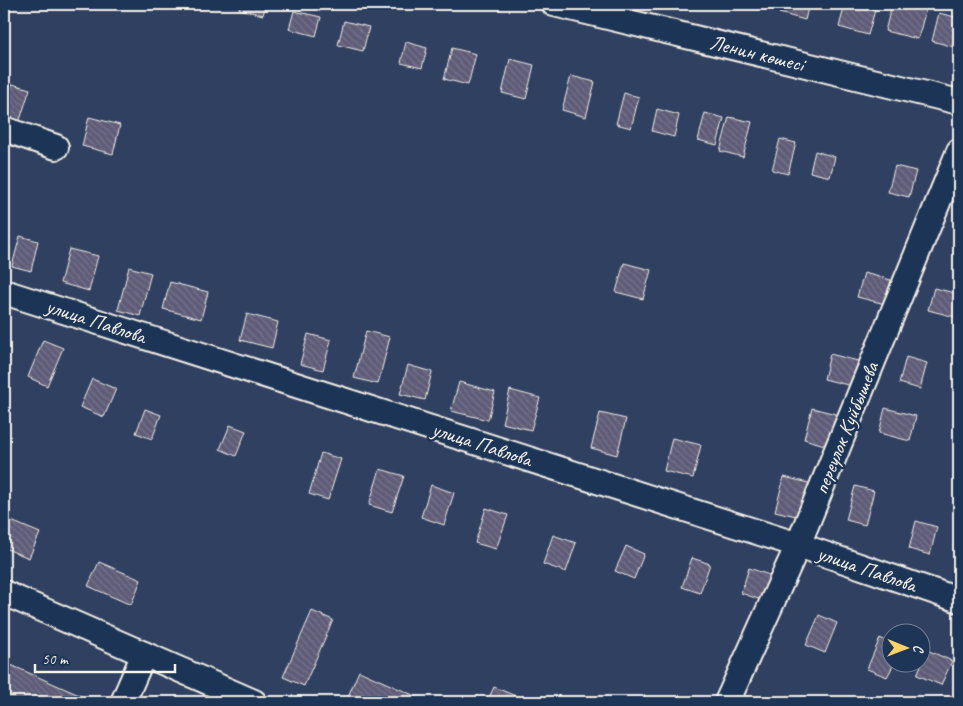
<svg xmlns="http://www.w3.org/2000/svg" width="963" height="706" viewBox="0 0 963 706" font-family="Caveat,sans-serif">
<defs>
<pattern id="building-back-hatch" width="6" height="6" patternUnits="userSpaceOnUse" patternTransform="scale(1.25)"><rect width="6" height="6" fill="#5e5b78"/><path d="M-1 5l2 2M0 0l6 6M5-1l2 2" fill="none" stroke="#76738b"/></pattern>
</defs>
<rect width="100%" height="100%" fill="#304061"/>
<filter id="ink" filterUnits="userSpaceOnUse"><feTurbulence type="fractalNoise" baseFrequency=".02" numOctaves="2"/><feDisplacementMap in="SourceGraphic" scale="10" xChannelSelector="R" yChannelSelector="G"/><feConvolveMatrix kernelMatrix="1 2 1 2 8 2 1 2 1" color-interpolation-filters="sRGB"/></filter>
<g filter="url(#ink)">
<!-- building -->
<g fill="url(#building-back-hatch)" stroke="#f4f1e8">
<path d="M240,4H266L263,15L239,9Z"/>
<path d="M781,4H809L805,20L779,13Z"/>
<path d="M845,4L875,10L868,35L839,27Z"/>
<path d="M892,4H905L926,9L918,39L885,31Z"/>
<path d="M294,11L321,17L316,36L289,29Z"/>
<path d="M939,13L959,18L958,48L932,41Z"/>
<path d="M344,21L369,27L363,51L338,45Z"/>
<path d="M406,42L427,48L422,68L401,63Z"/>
<path d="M452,48L476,54L468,85L444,79Z"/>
<path d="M510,59L534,65L526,99L502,93Z"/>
<path d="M571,76L595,82L586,117L562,110Z"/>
<path d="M12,84L30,89L18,126L4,121V110Z"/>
<path d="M624,93L639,97L631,128L616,124Z"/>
<path d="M657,109L679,115L674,137L652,131Z"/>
<path d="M705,113L724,118L717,145L698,140Z"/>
<path d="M89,117L120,125L113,154L82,146Z"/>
<path d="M729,117L752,122L743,157L720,151Z"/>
<path d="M780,139L796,143L788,174L772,170Z"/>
<path d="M815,151L835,157L830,177L810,172Z"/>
<path d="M895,166L916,171L909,197L888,192Z"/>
<path d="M20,236L38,241L31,271L12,266Z"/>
<path d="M69,249L98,256L89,291L60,283Z"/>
<path d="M624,263L651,270L643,299L616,292Z"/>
<path d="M129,267L151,273L140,316L118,310Z"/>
<path d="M864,273L891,280L885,304L857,297Z"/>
<path d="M170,282L208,292L201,319L163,309Z"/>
<path d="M934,288L959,294V318L928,310Z"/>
<path d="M247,314L278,322L272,348L240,340Z"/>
<path d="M366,331L390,337L378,384L354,378Z"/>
<path d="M308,334L331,340L323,370L300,364Z"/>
<path d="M43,340L63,348L47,386L28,377Z"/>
<path d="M830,354L858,361L852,386L824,379Z"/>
<path d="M906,357L927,363L920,389L899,383Z"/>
<path d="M408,365L432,372L425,400L400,394Z"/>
<path d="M92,379L116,389L104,417L80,407Z"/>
<path d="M459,382L495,392L488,420L451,411Z"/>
<path d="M510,390L540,398L531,430L502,423Z"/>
<path d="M812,408L836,414L828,446L804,439Z"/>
<path d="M885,408L916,416L910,441L879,433Z"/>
<path d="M145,409L161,415L152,439L136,433Z"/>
<path d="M600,413L626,419L617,455L591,448Z"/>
<path d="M230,425L246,431L236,456L220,449Z"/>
<path d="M672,438L701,445L693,478L664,471Z"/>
<path d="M321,453L341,459L328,500L309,494Z"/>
<path d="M380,469L404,476L392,512L369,505Z"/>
<path d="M784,477L809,483L800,517L775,511Z"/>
<path d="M431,485L454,493L444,525L421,517Z"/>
<path d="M855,486L874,491L865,525L846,520Z"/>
<path d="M486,508L508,515L496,549L475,543Z"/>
<path d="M4,518L40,533L29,558L4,548Z"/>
<path d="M916,521L937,527L930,555L909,549Z"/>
<path d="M553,535L576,543L566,572L543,564Z"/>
<path d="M626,546L644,554L634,579L615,571Z"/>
<path d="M692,558L710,564L700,593L682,587Z"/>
<path d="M99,562L141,580L131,605L88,586Z"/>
<path d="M749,568L775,577L767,602L741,593Z"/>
<path d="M312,611L333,620L304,686L283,677Z"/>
<path d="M819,615L837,623L825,653L806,645Z"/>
<path d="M880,638L890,643V664H894L887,677L867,669Z"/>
<path d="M927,650L952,661L941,685L917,675Z"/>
<path d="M4,662L95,702H4Z"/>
<path d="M359,671L422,699L421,702L346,701Z"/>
<path d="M494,687L530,702H487Z"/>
</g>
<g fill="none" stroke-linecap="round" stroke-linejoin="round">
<defs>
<g id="minor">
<path d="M554,4L959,102"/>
<path d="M4,129L56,147"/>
<path d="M4,292L798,545L959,600"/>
<path d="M4,593L254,702"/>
<path d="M123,702L144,654"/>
<path d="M727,702L798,545L959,151"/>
</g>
</defs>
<!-- minor casing -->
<use href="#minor" stroke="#f4f1e8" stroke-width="28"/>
<!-- minor -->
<use href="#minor" stroke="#1d3557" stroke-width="24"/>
</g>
</g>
<g text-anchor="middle" stroke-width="5" stroke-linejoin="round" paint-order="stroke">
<!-- street labels -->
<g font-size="21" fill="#f4f1e8" stroke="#1d3557">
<text transform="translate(757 53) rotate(14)" y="7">Ленин көшесі</text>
<text transform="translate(96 321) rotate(18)" y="7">улица Павлова</text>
<text transform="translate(846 428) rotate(-68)" y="7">переулок Куйбышева</text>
<text transform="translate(482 444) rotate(18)" y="7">улица Павлова</text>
<text transform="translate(867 569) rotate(19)" y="7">улица Павлова</text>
</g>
</g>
<!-- margin -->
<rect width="963" height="706" fill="none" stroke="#1d3557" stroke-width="20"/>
<rect x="10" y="10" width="943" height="686" fill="none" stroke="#f4f1e8" stroke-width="2" filter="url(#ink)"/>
<!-- north arrow -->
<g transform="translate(906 648) rotate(91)"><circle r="24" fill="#1d3557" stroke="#738091"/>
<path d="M0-4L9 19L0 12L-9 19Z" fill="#ffd166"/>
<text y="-8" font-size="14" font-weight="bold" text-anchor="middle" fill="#f4f1e8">С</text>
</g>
<!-- scale -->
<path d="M35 664v8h140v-8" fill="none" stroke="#f4f1e8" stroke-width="2.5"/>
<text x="42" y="664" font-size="15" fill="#f4f1e8" stroke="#1d3557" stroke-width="4" paint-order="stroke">50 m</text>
</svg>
